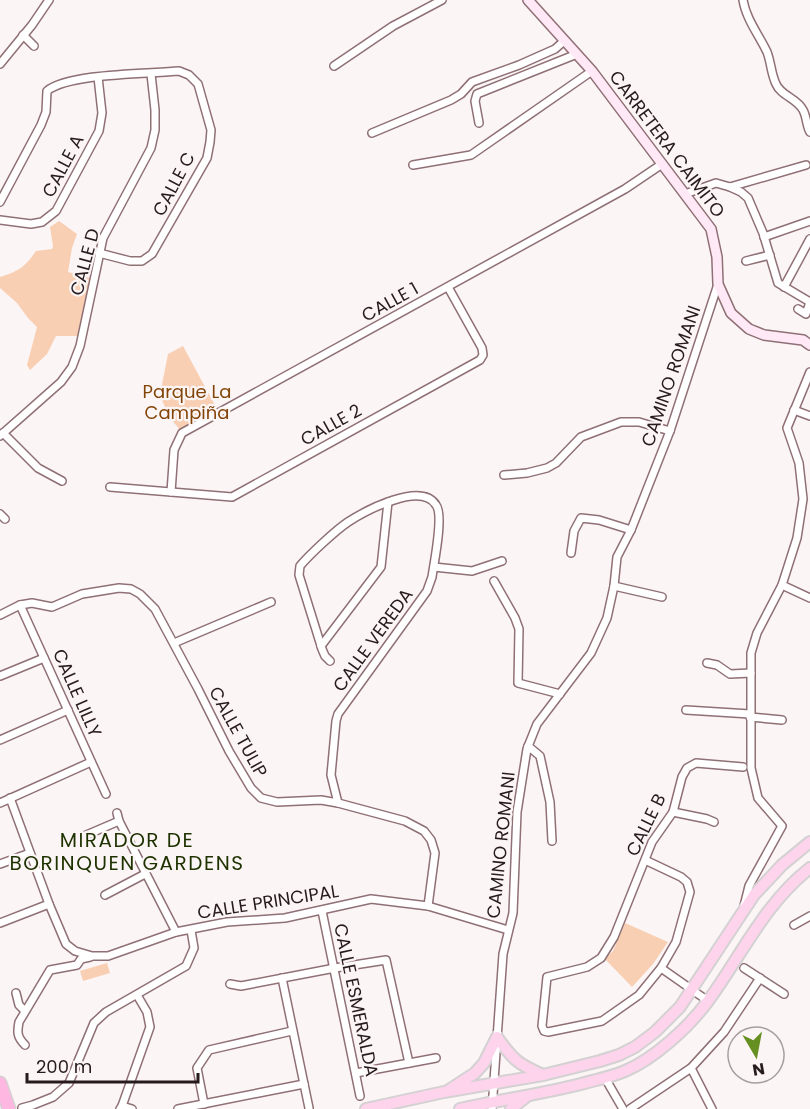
<svg xmlns="http://www.w3.org/2000/svg" width="810" height="1109" viewBox="0 0 810 1109" font-family="Poppins,sans-serif">
<rect width="100%" height="100%" fill="#fcf5f6"/>
<!-- green -->
<g fill="#f8cfb3">
<path d="M59,221L77,234L72,248L68,272L90,278L78,336H56L47,354L30,370L27,365L37,327L28,318L17,303L0,288V277C19,271 25,267 36,251L52,249L53,246L50,227Z"/>
<path d="M183,346L218,411L182,432L169,417L160,395L168,354Z"/>
<path d="M625,923L668,942L653,964L632,987L605,959L613,951Z"/>
<path d="M107,963L110,973L83,981L80,971Z"/>
</g>
<g fill="none" stroke-linecap="round" stroke-linejoin="round">
<defs>
<g id="street">
<path d="M743,0C746,19 759,35 767,52C771,62 771,74 776,84C781,96 797,98 803,110C807,117 806,125 810,132"/>
<path d="M23,35L34,46"/>
<path d="M0,64L32,25L49,0"/>
<path d="M334,66L393,26L442,0"/>
<path d="M479,123L475,101L477,94L577,54"/>
<path d="M372,133L451,100L461,94L472,82L519,65L555,49L564,41"/>
<path d="M413,165L471,155L592,71"/>
<path d="M730,187L741,192L748,198L763,233L778,283L810,302L806,314L798,309"/>
<path d="M685,194L716,183L730,187L806,165"/>
<path d="M0,202L41,125L46,112L47,91C69,73 148,74 179,71L189,75L198,84L211,130L210,142L207,158L152,254L142,261H130L99,253"/>
<path d="M0,220L31,224L42,222L56,211L99,131L102,113L98,77"/>
<path d="M764,237L810,221"/>
<path d="M746,261L770,255"/>
<path d="M784,287L810,239"/>
<path d="M794,410L810,416"/>
<path d="M3,433L38,468L62,481"/>
<path d="M0,436L61,382L72,367L80,346L103,238L151,148L155,130V110L151,74"/>
<path d="M504,475L527,473L547,468L556,463L581,437L621,422H639L670,431"/>
<path d="M110,487L232,497L480,360L483,355L482,348L448,287"/>
<path d="M171,492L174,450L182,433L625,189L662,164"/>
<path d="M0,514L5,519"/>
<path d="M571,553L574,531L581,518L599,520L631,530"/>
<path d="M434,567L472,571L502,561"/>
<path d="M494,581L515,618L519,629L518,683L560,694"/>
<path d="M782,585L810,598"/>
<path d="M614,586L662,597"/>
<path d="M20,605L106,794"/>
<path d="M0,615L20,605L32,603L52,607L82,594L119,588L131,589L140,594L155,609L198,689L229,751L251,788L261,798L277,802L321,800L338,803L405,821L424,831L431,840L435,853L428,906"/>
<path d="M174,643L271,602"/>
<path d="M321,646L381,567L388,502"/>
<path d="M330,661L325,656L322,649L299,575L300,566C309,555 336,530 348,522C365,511 421,481 436,505C444,515 434,563 432,577L427,591L338,714L336,721L331,775L338,803"/>
<path d="M707,663L717,665L730,674L751,673"/>
<path d="M0,676L44,658"/>
<path d="M686,710L750,714"/>
<path d="M750,717L782,720"/>
<path d="M0,740L68,710"/>
<path d="M528,746L540,756L550,802L552,841"/>
<path d="M10,798L49,904L66,944L75,951L92,956H108L176,932L227,922L285,918L371,899L428,906L508,930"/>
<path d="M0,803L91,762"/>
<path d="M673,812L707,819L714,822"/>
<path d="M117,813L119,821L176,932"/>
<path d="M84,836L119,821"/>
<path d="M645,860L681,877L687,882L690,892L676,942L661,968L639,995L602,1021L548,1032L544,1031L542,1026L547,977L587,967L601,958L614,937L652,842L673,812L682,777L687,768L696,763L743,767"/>
<path d="M0,864L30,853"/>
<path d="M105,895L145,874"/>
<path d="M744,906L749,886L782,826L758,798L751,768V653L757,633L782,585L797,538L803,499L799,463L787,428L810,372"/>
<path d="M322,911L360,1096"/>
<path d="M0,923L49,904"/>
<path d="M794,925L810,916"/>
<path d="M661,968L708,1001"/>
<path d="M744,968L784,994"/>
<path d="M282,978L309,1108"/>
<path d="M230,984L241,986L335,968L386,960L409,1063"/>
<path d="M16,993L19,1005L25,1011"/>
<path d="M25,1045C17,1037 17,1032 19,1022L50,970L77,965L81,959L90,957"/>
<path d="M691,1068L712,1109"/>
<path d="M356,1073L436,1058"/>
<path d="M605,1078L623,1109"/>
<path d="M204,1104L197,1068L209,1050L292,1031"/>
<path d="M122,1106L132,1109"/>
<path d="M22,1108L33,1105L53,1097L69,1083L94,1023L106,1012L186,966L194,948L191,930"/>
<path d="M120,1109L122,1106L150,1027L147,1012L137,995"/>
<path d="M178,1109L304,1084"/>
<path d="M492,1109L503,954L513,913L517,812L527,749L537,724L591,653L607,618L614,586L617,557L631,530L670,431L718,284"/>
<path d="M630,1109L691,1068L724,1032L760,978"/>
</g>
<path id="secondary" d="M528,0L592,71L711,229L717,257L718,284L731,313L749,329L764,335L803,340L810,345"/>
<g id="primary">
<path d="M449,1090L475,1073L484,1063L497,1037C513,1060 518,1064 543,1075"/>
<path d="M366,1109L444,1092L543,1075L600,1061L619,1055L635,1047L655,1032L680,1007L754,895L782,865L810,842"/>
<path d="M460,1109C500,1100 541,1094 581,1084C595,1080 611,1077 625,1071C654,1059 689,1027 708,1001C741,956 765,903 810,868"/>
<path d="M511,1109L527,1096"/>
</g>
<path id="highway" d="M0,1083L9,1109"/>
</defs>
<!-- street casing -->
<use href="#street" stroke="#8f7075" stroke-width="10"/>
<!-- secondary casing -->
<use href="#secondary" stroke="#8f7075" stroke-width="12"/>
<!-- primary casing -->
<use href="#primary" stroke="#d4d1d2" stroke-width="14"/>
<!-- highway casing -->
<use href="#highway" stroke="#d4d1d2" stroke-width="15"/>
<!-- street -->
<use href="#street" stroke="#fff" stroke-width="7"/>
<!-- secondary -->
<use href="#secondary" stroke="#ffe9f6" stroke-width="9"/>
<!-- primary -->
<use href="#primary" stroke="#fed4ec" stroke-width="10"/>
<!-- highway -->
<use href="#highway" stroke="#feb7e0" stroke-width="12"/>
</g>
<g text-anchor="middle" stroke-width="4.5" stroke-linejoin="round" paint-order="stroke">
<!-- street labels -->
<g font-size="18" fill="#271b1d" stroke="#fcf5f6">
<text transform="translate(667 144) rotate(53)" y="6">CARRETERA CAIMITO</text>
<text transform="translate(63 166) rotate(-62)" y="6">CALLE A</text>
<text transform="translate(174 184) rotate(-62)" y="6">CALLE C</text>
<text transform="translate(85 262) rotate(-75)" y="6">CALLE D</text>
<text transform="translate(390 302) rotate(-29)" y="6">CALLE 1</text>
<text transform="translate(671 376) rotate(-71)" y="6">CAMINO ROMANI</text>
<text transform="translate(331 425) rotate(-29)" y="6">CALLE 2</text>
<text transform="translate(373 640) rotate(-54)" y="6">CALLE VEREDA</text>
<text transform="translate(77 693) rotate(66)" y="6">CALLE LILLY</text>
<text transform="translate(238 732) rotate(61)" y="6">CALLE TULIP</text>
<text transform="translate(646 825) rotate(-64)" y="6">CALLE B</text>
<text transform="translate(501 845) rotate(-84)" y="6">CAMINO ROMANI</text>
<text transform="translate(268 902) rotate(-9)" y="6">CALLE PRINCIPAL</text>
<text transform="translate(356 1000) rotate(78)" y="6">CALLE ESMERALDA</text>
</g>
<!-- park labels -->
<g font-size="18" fill="#834407" stroke="#fcf5f6">
<text x="187" y="398">Parque La<tspan x="187" dy="21">Campiña</tspan></text>
</g>
<!-- neighbourhood labels -->
<g font-size="20" letter-spacing="1.5" fill="#1e3200" stroke="#fcf5f6">
<text x="127" y="847">MIRADOR DE<tspan x="127" dy="23">BORINQUEN GARDENS</tspan></text>
</g>
</g>
<!-- north arrow -->
<g transform="translate(756 1055) rotate(170)"><circle r="28" fill="#fcf5f6" stroke="#a79e9f" stroke-width="1.5"/>
<path d="M0-4.5L10 22L0 15L-10 22Z" fill="#658f20"/>
<text y="-9" font-size="16" font-weight="bold" text-anchor="middle" fill="#271b1d">N</text>
</g>
<!-- scale -->
<path d="M27 1073v9h171v-9" fill="none" stroke="#271b1d" stroke-width="3"/>
<text x="36" y="1073" font-size="18" fill="#271b1d" stroke="#fcf5f6" stroke-width="4.5" paint-order="stroke">200 m</text>
</svg>
